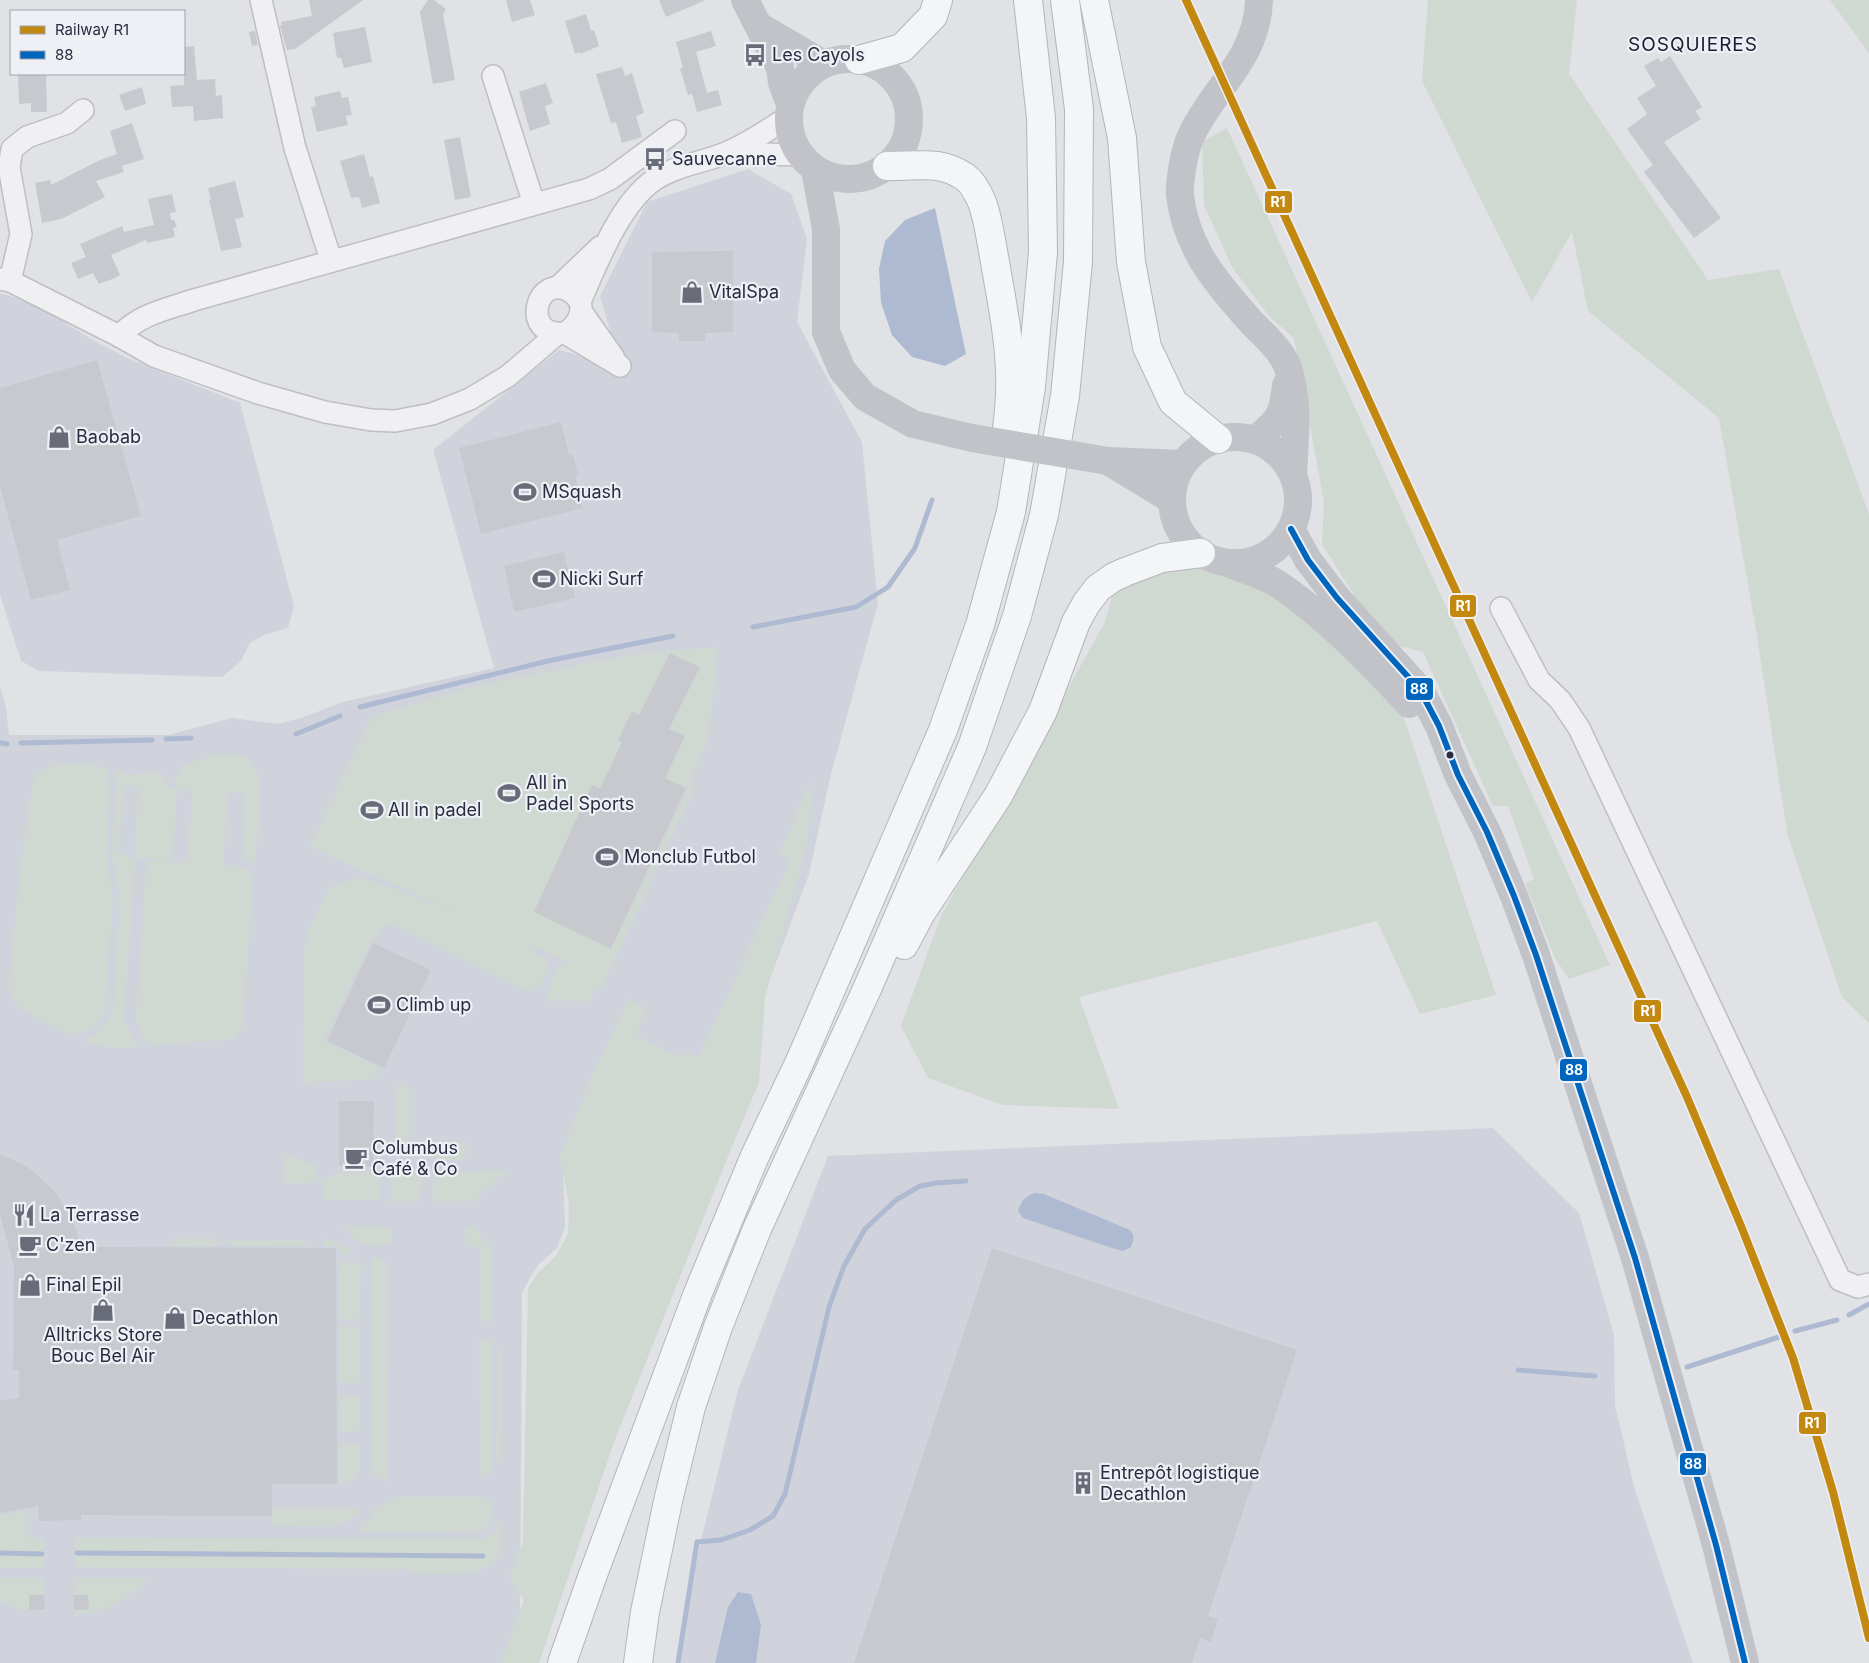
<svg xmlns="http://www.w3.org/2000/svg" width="1869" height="1663" viewBox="0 0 1869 1663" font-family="Inter,sans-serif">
<rect width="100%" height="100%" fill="#e0e2e6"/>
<!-- built -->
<g fill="#d0d3db">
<path d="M748,169L791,194L807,239L797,322L862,442L878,603L830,778L809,874L702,1162L563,1171L565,1227L557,1248L538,1265L522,1292L520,1612L502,1663H0V686L6,708L9,735H168L232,718L278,724L304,717L343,702L494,668L433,450L559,350L620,366L600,296L647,202Z"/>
<path d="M0,293L35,304L89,338L127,358L240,403L294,606L288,628L266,634L250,643L241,661L222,677L39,671L21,661L0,595Z"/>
<path d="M1493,1128L1579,1213L1614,1335L1615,1405L1634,1487L1693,1663H678L698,1553L738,1390L828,1156Z"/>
</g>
<!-- green -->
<g fill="#cfd9d1" fill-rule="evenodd">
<path d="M1428,0H1577L1569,74L1708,280L1779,269L1869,514V1023L1842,997L1787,833L1757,636L1719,418L1588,311L1572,232L1532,302L1422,81Z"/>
<path d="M1830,0H1869V53Z"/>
<path d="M1227,128L1610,965L1569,979L1555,958L1525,883L1534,879L1508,806H1493L1423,652L1396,645L1359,603L1322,544L1324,502L1294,338L1269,316L1232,267L1204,205L1202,142Z"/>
<path d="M1181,564L1226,574L1273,596L1328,639L1403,715L1496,995L1420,1014L1377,921L1079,997L1119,1109L1003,1105L928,1078L901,1026L941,916L1105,622L1113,593L1151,570Z"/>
<path d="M718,647L708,739L690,780L695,782L689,800L601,989L595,988L588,1003L577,1000L552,1001L547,998L556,969L569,962L528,944L529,947L548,961C549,971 540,986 532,992L525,990L388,922L370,943L324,1040L380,1068L373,1079L303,1083L305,945L310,927L331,887L354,879L364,878L466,916L309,847L373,716L476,686L629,655ZM687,786L689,787L612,952Z"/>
<path d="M218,754L243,756C249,760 255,767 258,774C264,793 256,843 255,865L242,855C243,841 251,801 240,792L228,793L223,865L241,866L253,874L243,1025L234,1039L150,1045C142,1037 139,1029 136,1018L147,861L213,864L187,862L193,790L182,791L177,788L172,861L134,858L139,786H123L118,851L135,860L124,1021L138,1048L105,1047L84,1041C99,1032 107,1025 113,1009L120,900L113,861L112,841L118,784L115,773L118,770L127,774L156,773L166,779V787L176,788L175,777L177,775L182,766Z"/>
<path d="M86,763L107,769L110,791L106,856L113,900L104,1014C97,1022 86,1033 76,1034C63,1036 20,1010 13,999C11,996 10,991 9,988C15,916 22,845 35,774L54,765Z"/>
<path d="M812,782L807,844L765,998L759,1082L729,1154L614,1442L539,1663H501L524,1600L509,1576L523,1543L528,1288L537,1274L556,1256L568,1234L569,1205L560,1157L587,1088L628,999L647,1008L635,1035L682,1059L685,1052L699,1057L791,859L780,853L803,799Z"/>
<path d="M397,1083L409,1088V1142H422V1150L394,1148Z"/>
<path d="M434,1142H465V1157L460,1160H438L436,1158Z"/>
<path d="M283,1153L317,1166L315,1181L310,1183H286Z"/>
<path d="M507,1171L508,1174L496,1179L473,1201H433V1172Z"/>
<path d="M390,1172H422L421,1193L418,1201L391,1202Z"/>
<path d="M337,1173H378L379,1200H324L323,1181Z"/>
<path d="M342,1227H391V1245H363Z"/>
<path d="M465,1227H474L491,1250V1321H480L481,1247L466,1246Z"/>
<path d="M171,1239H216L217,1246L171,1245Z"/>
<path d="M324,1239C336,1241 345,1243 353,1254L340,1253L339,1246H324Z"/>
<path d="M229,1240H305V1246H230Z"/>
<path d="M371,1258H379L386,1262L387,1482L375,1474L371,1463Z"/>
<path d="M339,1261L358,1263L361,1265L359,1317L358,1319H339Z"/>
<path d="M339,1326L359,1327L360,1329V1380L357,1383L339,1382Z"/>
<path d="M491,1340V1471L481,1479L479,1341Z"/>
<path d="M502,1349L501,1456L496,1462L498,1350Z"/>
<path d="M339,1396H358L360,1398V1429L356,1431H339Z"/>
<path d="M339,1443L360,1444C360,1465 364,1479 339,1485Z"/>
<path d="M399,1497H485L491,1500L490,1523L482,1531L360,1532L378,1507Z"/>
<path d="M272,1509H357V1515L334,1527L272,1525Z"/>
<path d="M25,1511V1538H44L43,1568H0V1515Z"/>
<path d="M501,1519C501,1528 503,1538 501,1547C495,1581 437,1573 411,1573L410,1569L76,1567L75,1538L483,1539C493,1534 497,1530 501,1519Z"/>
<path d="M0,1578H44V1611C28,1611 15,1608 0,1601Z"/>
<path d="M74,1578H148C126,1599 105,1613 74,1615Z"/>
</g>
<!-- water -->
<g fill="#aebad2">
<path d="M935,208L966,354L945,366L912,357L892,335L881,303L879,269L885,241L905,220Z"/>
<path d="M1035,1193L1044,1194L1130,1230C1135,1235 1134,1240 1131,1247L1123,1251L1112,1248L1023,1218L1018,1211C1021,1201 1025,1196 1035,1193Z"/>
<path d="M738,1592L751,1594L761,1625L756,1663H715L728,1607Z"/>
</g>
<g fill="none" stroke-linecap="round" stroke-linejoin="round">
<!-- stream -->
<g stroke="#aebad2" stroke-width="5">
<path d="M753,627L856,607L888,587L915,548L932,500"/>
<path d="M360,707L552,660L673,636"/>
<path d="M296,734L340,716"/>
<path d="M166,739L191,738"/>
<path d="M0,743L7,744"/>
<path d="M21,743L152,740"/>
<path d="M1849,1315L1869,1304"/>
<path d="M1795,1331L1837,1320"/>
<path d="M1687,1367L1779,1337"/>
<path d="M1518,1370L1595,1376"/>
<path d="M0,1553L42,1554"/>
<path d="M77,1553L483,1556"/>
<path d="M678,1663L697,1542L721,1540L750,1530L773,1516L785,1494L829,1307L844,1266L865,1229L896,1200L920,1186L936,1183L966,1181"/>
</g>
</g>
<!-- building -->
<g fill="#c8c9ce">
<path d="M309,0H363L295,49L287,50L280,26L282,25L281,22L312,16Z"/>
<path d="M428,0H434L446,9L443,14L455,80L433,84L420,12Z"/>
<path d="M506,0H530L535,15L512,22Z"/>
<path d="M659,0H706L666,17Z"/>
<path d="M586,14L591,31L594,30L599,46L580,54L579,52L575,54L565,21Z"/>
<path d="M365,27L372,62L344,68L341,58H337L333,33Z"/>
<path d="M255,31L258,45L252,46L249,32Z"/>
<path d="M711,31L716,46L696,52L707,93L718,90L722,105L697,112L692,94L688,95L680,68H683L676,42Z"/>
<path d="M194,46L197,80L215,79L216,96L222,95L223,118L194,121L193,106L172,107L170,86L184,85V47Z"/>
<path d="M1670,56L1702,107L1695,111L1701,119L1664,142L1721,218L1694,238L1644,172L1653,165L1627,129L1647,114L1637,98L1656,86L1644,66L1658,58L1661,62Z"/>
<path d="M622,67L625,76L632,73L644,113L636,116L642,137L622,143L616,122L611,123L596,74Z"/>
<path d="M18,74H46L47,112H31V103L19,104Z"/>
<path d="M546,83L553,103L545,106L550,124L530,131L519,92Z"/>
<path d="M142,87L146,104L125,111L119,95Z"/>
<path d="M340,91L342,98L348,97L352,115L346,116L348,125L317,132L311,107L316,106L314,97Z"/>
<path d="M132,123L144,159L122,166L124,172L96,181L105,197L61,219L42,223L35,183L50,180L51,185L98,161L117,154L110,131Z"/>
<path d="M460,137L471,197L455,200L444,140Z"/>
<path d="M364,154L370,177L373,176L380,203L362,208L359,197L351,198L340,161Z"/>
<path d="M235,181L244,217L235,219L242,247L221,251L209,200L211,199L208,188Z"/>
<path d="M172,194L176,212L170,213L171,220H174L177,227L173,228L175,237L147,243L146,240L111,255L120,275L115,278L99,284L93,273L78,279L71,263L86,257L80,244L122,226L124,232L154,225L148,199Z"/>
<path d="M733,251V332L705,333V341H679V333L652,332V252Z"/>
<path d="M97,360L141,516L57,540L70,590L31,600L0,486V388Z"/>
<path d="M561,422L569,455L573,454L578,474L575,475L583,508L481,534L459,448Z"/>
<path d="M564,552L575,598L514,612L504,566Z"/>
<path d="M670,653L700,667L669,729L685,736L665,778L686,788L611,949L534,912L592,785L600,789L622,742L618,740L632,711L639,715Z"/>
<path d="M373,943L431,970L384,1068L327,1041Z"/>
<path d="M339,1101H374L373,1167L339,1166Z"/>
<path d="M0,1154L22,1164L33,1171L57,1194L73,1221L81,1247L336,1248L337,1484H272V1516L81,1515V1520L39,1521L38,1506L0,1513V1401L19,1398V1370H13L14,1266L0,1215Z"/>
<path d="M992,1248L1297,1350L1208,1616L1218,1619L1211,1642L1200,1638L1192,1663H854Z"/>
<path d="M29,1595H44L45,1610H29Z"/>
<path d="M73,1595H88L89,1610H74Z"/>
</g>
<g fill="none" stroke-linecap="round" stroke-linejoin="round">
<defs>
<g id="street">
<path d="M261,0L295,148L331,260"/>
<path d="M493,76L534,204"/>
<path d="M728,153L800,155"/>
<path d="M0,279L10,281L119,336L154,356L258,393L325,412L371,420L395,421L432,414L470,399L508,376L557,334"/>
<path d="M10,281L21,234L9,167L12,149L27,137L67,123L83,110"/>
<path d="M557,288L600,247"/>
<path d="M580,302C596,265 620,203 654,180C676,165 702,163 726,153C748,144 768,130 788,117"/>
<path d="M581,311L614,358"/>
<path d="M565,333C580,324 589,304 571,292C536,270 519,338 565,333L620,366"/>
<path d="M119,336C140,314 167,309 194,300L589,189L610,179L675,131"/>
<path d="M1501,608L1539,680L1560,700L1579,728L1840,1280L1858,1287L1869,1284"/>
</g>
<g id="highway">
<path d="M1094,0L1122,138L1131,262L1147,347L1173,402L1218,439"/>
<path d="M859,60L902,48L933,16L938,0"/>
<path d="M887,166C916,167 938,159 965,177C972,182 978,193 982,202C989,221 991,242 995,262C1001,298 1009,335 1010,372C1011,393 1009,415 1006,436"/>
<path d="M904,945L921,913L998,796L1043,711L1076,622L1086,604L1098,588L1114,577L1125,572L1162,558L1201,553"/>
<path d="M562,1663L591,1580L698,1293L754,1158L801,1059L943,730L980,625L1011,512L1031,387L1043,252L1041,118L1028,0"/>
<path d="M638,1663L645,1612L668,1501L691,1407L718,1327L757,1229L867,989L972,747L1017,616L1044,515L1065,396L1078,262L1079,109L1065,0"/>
</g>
</defs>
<!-- street casing -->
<use href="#street" stroke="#bdbfc3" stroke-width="24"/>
<!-- highway casing -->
<use href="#highway" stroke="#b3b5bb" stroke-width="30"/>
<!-- street -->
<use href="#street" stroke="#f0f0f2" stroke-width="21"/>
<!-- secondary -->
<g stroke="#c1c3c8" stroke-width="28">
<path d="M745,0L780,68L782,83L790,104"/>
<path d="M1259,0C1257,60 1214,86 1191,136C1186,146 1184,158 1182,169C1181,177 1179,187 1180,195C1186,249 1218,285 1253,324C1266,337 1282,351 1288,368C1299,402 1295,439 1293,473"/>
<path d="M759,26L824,64"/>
<circle cx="849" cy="119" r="60"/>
<path d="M815,170L826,229V332L842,370L865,397L913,424L972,438"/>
<circle cx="1235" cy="500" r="63"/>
<path d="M1255,440C1279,420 1283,416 1286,385"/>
<path d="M1108,461L1183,464"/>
<path d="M1111,463L1172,500"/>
<path d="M1291,529L1308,560L1337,598L1420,690L1439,726L1458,775L1487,832L1514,896L1536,955L1635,1258L1716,1545L1745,1663"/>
<path d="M1228,563C1244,570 1264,575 1278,584C1327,617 1369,661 1409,704"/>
</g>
<!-- highway -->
<use href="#highway" stroke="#f4f5f6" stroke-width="28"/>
<!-- secondary-bridge -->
<path stroke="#c1c3c8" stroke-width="28" d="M972,438L1108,461"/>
<defs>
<path id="bus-1" d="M1291,529L1308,560L1337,598L1420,690L1439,726L1458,775L1487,832L1514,896L1536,955L1635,1258L1716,1545L1745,1663"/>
</defs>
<!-- bus-1 casing -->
<use href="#bus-1" stroke="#eef0f6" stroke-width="10"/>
<!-- bus-1 -->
<use href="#bus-1" stroke="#0065bd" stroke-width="6"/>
<defs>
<path id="rail-1" d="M1186,0L1687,1097L1741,1226L1793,1358L1833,1492L1869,1638"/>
</defs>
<!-- rail-1 casing -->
<use href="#rail-1" stroke="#eef0f6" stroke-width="11"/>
<!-- rail-1 -->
<use href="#rail-1" stroke="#c38810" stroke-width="8"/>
</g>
<!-- icons -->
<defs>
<symbol id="bus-bare" viewBox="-9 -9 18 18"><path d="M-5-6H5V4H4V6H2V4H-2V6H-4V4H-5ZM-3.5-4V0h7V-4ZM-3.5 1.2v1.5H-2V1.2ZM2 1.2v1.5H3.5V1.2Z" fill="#686c79" stroke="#eef0f6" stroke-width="2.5" paint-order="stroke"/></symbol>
<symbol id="shop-bare" viewBox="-9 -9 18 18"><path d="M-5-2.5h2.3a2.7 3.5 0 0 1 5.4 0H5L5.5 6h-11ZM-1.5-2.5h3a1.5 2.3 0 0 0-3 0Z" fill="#686c79" stroke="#eef0f6" stroke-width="2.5" paint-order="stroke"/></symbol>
<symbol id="stadium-bare" viewBox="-9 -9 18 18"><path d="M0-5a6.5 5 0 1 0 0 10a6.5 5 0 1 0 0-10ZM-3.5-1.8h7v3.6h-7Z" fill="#686c79" stroke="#eef0f6" stroke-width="2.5" paint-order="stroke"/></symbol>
<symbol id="cafe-bare" viewBox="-9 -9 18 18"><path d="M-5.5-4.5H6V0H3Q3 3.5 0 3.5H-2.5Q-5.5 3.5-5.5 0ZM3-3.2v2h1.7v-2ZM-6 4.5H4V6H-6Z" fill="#686c79" stroke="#eef0f6" stroke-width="2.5" paint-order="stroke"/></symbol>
<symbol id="restaurant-bare" viewBox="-9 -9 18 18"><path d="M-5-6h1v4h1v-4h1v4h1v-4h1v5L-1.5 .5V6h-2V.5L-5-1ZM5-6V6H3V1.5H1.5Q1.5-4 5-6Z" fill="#686c79" stroke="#eef0f6" stroke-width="2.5" paint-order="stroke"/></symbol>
<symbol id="building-bare" viewBox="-9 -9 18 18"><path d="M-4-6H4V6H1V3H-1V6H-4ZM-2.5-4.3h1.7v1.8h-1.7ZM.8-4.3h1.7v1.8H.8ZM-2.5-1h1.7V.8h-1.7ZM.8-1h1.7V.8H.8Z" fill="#686c79" stroke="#eef0f6" stroke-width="2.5" paint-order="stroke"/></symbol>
</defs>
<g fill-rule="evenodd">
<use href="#bus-bare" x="739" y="39" width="32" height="32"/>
<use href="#bus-bare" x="639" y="143" width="32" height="32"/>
<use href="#shop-bare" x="676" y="276" width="32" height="32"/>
<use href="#shop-bare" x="43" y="421" width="32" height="32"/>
<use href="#stadium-bare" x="509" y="476" width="32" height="32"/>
<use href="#stadium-bare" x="528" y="563" width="32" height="32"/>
<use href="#stadium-bare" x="493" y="777" width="32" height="32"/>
<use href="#stadium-bare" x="356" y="794" width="32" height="32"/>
<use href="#stadium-bare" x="591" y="841" width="32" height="32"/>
<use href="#stadium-bare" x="363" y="989" width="32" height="32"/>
<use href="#cafe-bare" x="340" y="1142" width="32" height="32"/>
<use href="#restaurant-bare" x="8" y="1199" width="32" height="32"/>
<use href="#cafe-bare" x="14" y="1229" width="32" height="32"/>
<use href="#shop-bare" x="14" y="1269" width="32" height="32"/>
<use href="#shop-bare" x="87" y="1294" width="32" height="32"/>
<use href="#shop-bare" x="159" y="1302" width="32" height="32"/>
<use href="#building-bare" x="1067" y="1467" width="32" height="32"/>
</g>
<!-- markers -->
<circle fill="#272d3f" stroke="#eef0f6" stroke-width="2" cx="1450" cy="755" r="4.5"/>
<g text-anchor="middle" stroke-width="4.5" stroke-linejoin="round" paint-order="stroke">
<!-- poi labels -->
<g font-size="18" fill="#272d3f" stroke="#eef0f6" text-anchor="start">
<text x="772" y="61">Les Cayols</text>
<text x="672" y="165">Sauvecanne</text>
<text x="709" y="298">VitalSpa</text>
<text x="76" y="443">Baobab</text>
<text x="542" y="498">MSquash</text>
<text x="560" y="585">Nicki Surf</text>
<text x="526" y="789">All in<tspan x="526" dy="21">Padel Sports</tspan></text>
<text x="388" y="816">All in padel</text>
<text x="624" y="863">Monclub Futbol</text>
<text x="396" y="1011">Climb up</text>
<text x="372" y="1154">Columbus<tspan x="372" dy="21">Café &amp; Co</tspan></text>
<text x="40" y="1221">La Terrasse</text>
<text x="46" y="1251">C'zen</text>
<text x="46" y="1291">Final Epil</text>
<text x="192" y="1324">Decathlon</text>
<text x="103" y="1341" text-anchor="middle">Alltricks Store<tspan x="103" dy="21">Bouc Bel Air</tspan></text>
<text x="1100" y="1479">Entrepôt logistique<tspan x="1100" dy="21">Decathlon</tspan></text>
</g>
<!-- neighbourhood labels -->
<g font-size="19" letter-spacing="1" fill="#1a1e30" stroke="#eef0f6">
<text x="1693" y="51">SOSQUIERES</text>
</g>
</g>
<g stroke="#eef0f6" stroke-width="2">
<rect x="1264" y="190" width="29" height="24" rx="5" fill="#c38810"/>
<rect x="1449" y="594" width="28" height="24" rx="5" fill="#c38810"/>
<rect x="1405" y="677" width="29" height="24" rx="5" fill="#0065bd"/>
<rect x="1633" y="999" width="29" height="24" rx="5" fill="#c38810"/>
<rect x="1559" y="1058" width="29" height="24" rx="5" fill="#0065bd"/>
<rect x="1798" y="1411" width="29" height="24" rx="5" fill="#c38810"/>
<rect x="1679" y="1452" width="28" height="24" rx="5" fill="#0065bd"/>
</g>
<g font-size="14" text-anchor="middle" font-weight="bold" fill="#fff">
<text x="1278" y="207">R1</text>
<text x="1463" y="611">R1</text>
<text x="1419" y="694">88</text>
<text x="1648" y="1016">R1</text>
<text x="1574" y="1075">88</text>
<text x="1812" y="1428">R1</text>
<text x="1693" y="1469">88</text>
</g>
<!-- legend -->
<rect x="10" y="10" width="175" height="65" fill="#eef0f6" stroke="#9ea2ad"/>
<rect x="20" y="26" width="25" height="8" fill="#c38810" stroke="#9ea2ad"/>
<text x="55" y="35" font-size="15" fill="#272d3f">Railway R1</text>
<rect x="20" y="51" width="25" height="8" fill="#0065bd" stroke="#9ea2ad"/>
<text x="55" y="60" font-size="15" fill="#272d3f">88</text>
</svg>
